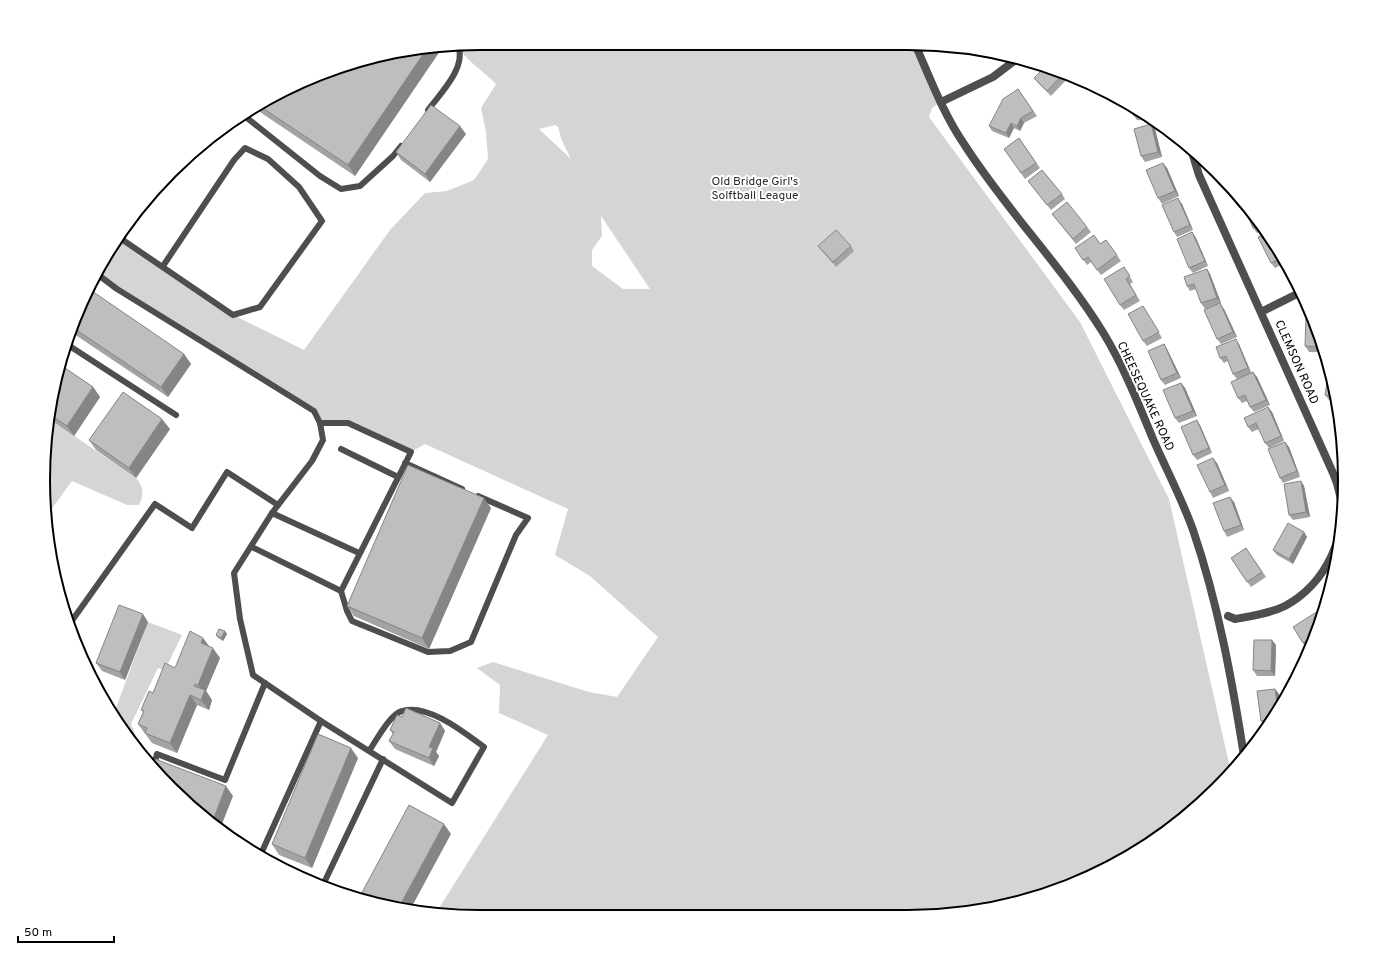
<svg xmlns="http://www.w3.org/2000/svg" width="1388" height="960" viewBox="0 0 1388 960" font-family="Overpass,sans-serif">
<rect width="100%" height="100%" fill="#fff"/>
<!-- green -->
<g fill="#d5d5d5" fill-rule="evenodd">
<path d="M480,43L915,44L941,102L932,108L929,117L1080,322L1169,499L1231,772L1217,789L1174,827L1101,872L993,909L908,917H480L436,913L548,735L499,713L500,685L477,668L493,662L589,692L617,697L658,637L590,576L555,555L568,509L425,444L411,452L348,423H320L314,411L97,274L117,237L233,315L304,350L390,230L425,193L447,191L474,180L488,159L486,132L481,108L496,84C486,73 463,58 458,46ZM555,125L558,127L562,141L571,159L539,129ZM601,216L650,289H623L592,266V250L602,236Z"/>
<path d="M48,418L136,478C144,487 144,495 139,505H127L72,481L45,518L44,508Z"/>
<path d="M148,622L182,635L165,670L158,668L131,724L138,741L136,747L113,716Z"/>
</g>
<g fill="none" stroke-linecap="round" stroke-linejoin="round">
<!-- lane -->
<g stroke="#4e4e4e" stroke-width="6">
<path d="M428,110C440,94 467,67 458,46"/>
<path d="M242,114L320,176L341,189L360,186L393,156L401,146"/>
<path d="M117,236L233,315L260,307L322,221L299,187L268,159L245,148L234,160L163,266"/>
<path d="M97,274L117,289L314,411L320,423L323,440L312,461L272,513L234,573L240,619L253,675L321,721L452,803L484,747C465,733 428,703 402,711C390,714 376,741 369,751"/>
<path d="M68,345L176,415"/>
<path d="M341,449L398,477"/>
<path d="M405,463L462,489"/>
<path d="M272,513L359,553"/>
<path d="M252,547L341,591L411,452L348,423H320"/>
<path d="M341,591L347,611L352,621L428,652L450,651L471,642L516,535L528,518L478,496"/>
<path d="M71,622L155,504L192,528L227,472L278,505"/>
<path d="M101,696L103,700"/>
<path d="M154,765L157,754L225,780L265,683"/>
<path d="M260,856L321,721"/>
<path d="M322,887L383,759"/>
</g>
<!-- street -->
<g stroke="#4e4e4e" stroke-width="8">
<path d="M915,44C930,78 943,113 964,144C1006,210 1063,267 1104,334C1124,367 1138,403 1153,439C1166,469 1182,499 1193,530C1218,603 1232,680 1244,756"/>
<path d="M941,102L993,77L1018,58"/>
<path d="M1192,152L1199,175L1329,464C1332,471 1336,479 1338,487C1352,532 1325,585 1285,606C1269,614 1251,616 1235,619L1228,616"/>
<path d="M1261,312L1301,292"/>
<path d="M1338,487L1344,474"/>
</g>
</g>
<!-- wall -->
<g fill="#a3a3a3">
<path d="M442,48L355,176L254,108L313,76L367,58Z"/>
<path d="M1049,66L1070,76L1051,96L1038,83L1034,78Z"/>
<path d="M1018,89L1037,116L1024,123L1020,131L1014,128L1009,138L992,131L989,126Z"/>
<path d="M1134,107L1151,121L1137,120L1133,115Z"/>
<path d="M1155,129L1162,157L1145,162L1141,156Z"/>
<path d="M466,134L430,182L401,160L396,152Z"/>
<path d="M1019,138L1040,168L1025,179L1004,149Z"/>
<path d="M1167,168L1179,196L1162,204L1158,198Z"/>
<path d="M1028,181L1062,194L1065,199L1051,210Z"/>
<path d="M1242,201L1265,230L1257,233L1253,228Z"/>
<path d="M1182,204L1193,230L1177,237L1174,232Z"/>
<path d="M1052,214L1087,227L1091,232L1076,244Z"/>
<path d="M1192,232L1196,238L1208,266L1193,273L1189,268Z"/>
<path d="M1271,237L1285,263L1275,268L1271,263Z"/>
<path d="M1106,240L1121,261L1101,275L1091,262L1087,265L1075,248L1100,244Z"/>
<path d="M818,246H851L854,251L836,267L822,251Z"/>
<path d="M1124,267L1133,282L1130,284L1140,301L1124,310L1120,305Z"/>
<path d="M1207,269L1210,274L1221,303L1205,309L1201,303L1196,289L1190,291L1187,286Z"/>
<path d="M1143,306L1162,338L1147,346L1143,341Z"/>
<path d="M1224,309L1237,337L1221,344L1217,339Z"/>
<path d="M76,313L184,354L191,364L168,397L71,332Z"/>
<path d="M1313,316L1324,352H1309L1305,346Z"/>
<path d="M1164,344L1167,349L1181,378L1165,385L1161,380Z"/>
<path d="M1239,344L1251,372L1257,377L1270,405L1254,412L1250,407L1247,401L1242,403L1238,398L1237,379L1233,374L1228,361L1224,363L1220,358Z"/>
<path d="M62,366L93,387L100,397L74,436L48,418Z"/>
<path d="M1181,383L1185,388L1197,416L1179,423L1175,418Z"/>
<path d="M1325,395H1337L1338,407L1334,406L1330,401V400H1329Z"/>
<path d="M1268,407L1272,412L1284,441L1269,448L1265,443L1259,429L1252,432L1248,427Z"/>
<path d="M1200,425L1212,453L1197,460L1193,455Z"/>
<path d="M170,429L136,478L96,450L89,440Z"/>
<path d="M1289,447L1300,477L1283,483L1280,478Z"/>
<path d="M1217,463L1229,491L1213,498L1210,492Z"/>
<path d="M1301,481L1304,486L1310,517L1293,520L1289,515Z"/>
<path d="M1234,502L1244,530L1227,537L1224,531Z"/>
<path d="M491,508L429,649L354,616L347,606Z"/>
<path d="M1304,532L1307,537L1293,564L1277,555L1273,550Z"/>
<path d="M1246,548L1266,577L1251,587L1231,558Z"/>
<path d="M1321,615L1313,644L1306,648L1303,643Z"/>
<path d="M148,622L125,680L102,671L96,663Z"/>
<path d="M227,634L223,641L218,638L216,635Z"/>
<path d="M203,638L209,646L220,658L206,691L212,700L209,710L197,705L177,753L152,743L138,724L143,712L141,710L153,693L175,668Z"/>
<path d="M1276,645L1275,676H1257L1253,670Z"/>
<path d="M1275,689L1279,694L1280,706L1271,723L1269,726H1265L1261,721Z"/>
<path d="M402,717L440,723L445,731L436,752L439,756L434,766L395,749L389,741L393,734L390,730Z"/>
<path d="M358,758L312,868L279,855L272,844Z"/>
</g>
<!-- shaded-wall -->
<g fill="#858585">
<path d="M442,48L355,176L348,165L426,50Z"/>
<path d="M1021,118L1024,123L1020,131L1017,126Z"/>
<path d="M1011,123L1014,128L1009,138L1006,133Z"/>
<path d="M1151,124L1155,129L1162,157L1158,152Z"/>
<path d="M460,126L466,134L430,182L425,174Z"/>
<path d="M1163,163L1167,168L1179,196L1175,191Z"/>
<path d="M1178,198L1182,204L1193,230L1190,225Z"/>
<path d="M1192,232L1196,238L1208,266L1205,261Z"/>
<path d="M1207,269L1210,274L1221,303L1217,298Z"/>
<path d="M1220,303L1224,309L1237,337L1233,332Z"/>
<path d="M1236,339L1239,344L1251,373L1248,368Z"/>
<path d="M1164,344L1167,349L1181,378L1177,373Z"/>
<path d="M184,354L191,364L168,397L161,387Z"/>
<path d="M1253,372L1257,377L1270,405L1266,400Z"/>
<path d="M1181,383L1185,388L1197,416L1193,411Z"/>
<path d="M93,387L100,397L74,436L67,426Z"/>
<path d="M1268,407L1272,412L1284,441L1281,436Z"/>
<path d="M162,419L170,429L136,478L129,468Z"/>
<path d="M1197,420L1200,425L1212,453L1209,448Z"/>
<path d="M1285,442L1289,447L1300,477L1297,471Z"/>
<path d="M1213,458L1217,463L1229,491L1225,485Z"/>
<path d="M1301,481L1304,486L1310,517L1306,512Z"/>
<path d="M1230,497L1234,502L1244,530L1241,525Z"/>
<path d="M484,498L491,508L429,649L422,638Z"/>
<path d="M1304,532L1307,537L1293,564L1289,559Z"/>
<path d="M143,614L148,622L125,680L120,672Z"/>
<path d="M225,631L227,634L223,641L221,638Z"/>
<path d="M203,638L210,648L201,643Z"/>
<path d="M1272,640L1276,645L1275,676L1271,671Z"/>
<path d="M213,648L220,658L206,691L212,700L209,710L201,700L204,693L198,685Z"/>
<path d="M1275,689L1279,694L1280,706L1278,710Z"/>
<path d="M190,695L197,705L177,753L170,743Z"/>
<path d="M440,723L445,731L436,752L439,756L434,766L429,758V747Z"/>
<path d="M351,748L358,758L312,868L305,858Z"/>
<path d="M226,786L233,796L220,829L212,823Z"/>
<path d="M444,824L451,834L410,910L398,909Z"/>
</g>
<!-- building -->
<g fill="#bebebe" stroke="#858585">
<path d="M426,50L348,165L258,105L313,76L367,58Z"/>
<path d="M1046,66L1064,73L1047,91L1034,78Z"/>
<path d="M1018,89L1033,111L1021,118L1017,126L1011,123L1006,133L989,126L1003,99Z"/>
<path d="M431,105L460,126L425,174L396,152Z"/>
<path d="M1134,107L1144,115H1133Z"/>
<path d="M1151,124L1158,152L1141,156L1134,129Z"/>
<path d="M1019,138L1036,163L1021,173L1004,149Z"/>
<path d="M1163,163L1175,191L1158,198L1146,170Z"/>
<path d="M1042,170L1062,194L1047,205L1028,181Z"/>
<path d="M1178,198L1190,225L1174,232L1162,205Z"/>
<path d="M1242,201L1261,225L1253,228Z"/>
<path d="M1067,202L1087,227L1073,239L1052,214Z"/>
<path d="M836,230L851,246L833,262L818,246Z"/>
<path d="M1192,232L1205,261L1189,268L1177,239Z"/>
<path d="M1268,233L1271,237L1282,258L1271,263L1258,237Z"/>
<path d="M1094,235L1100,244L1106,240L1117,255L1097,270L1088,257L1083,260L1075,248Z"/>
<path d="M1124,267L1130,276L1126,279L1136,295L1120,305L1104,279Z"/>
<path d="M1207,269L1217,298L1201,303L1194,284L1187,286L1184,277Z"/>
<path d="M89,289L184,354L161,387L72,327L76,313Z"/>
<path d="M1220,303L1233,332L1217,339L1204,310Z"/>
<path d="M1143,306L1159,332L1143,341L1128,314Z"/>
<path d="M1306,316H1313L1321,345V347L1305,346Z"/>
<path d="M1236,339L1248,368L1233,374L1226,356L1220,358L1216,347Z"/>
<path d="M1164,344L1177,373L1161,380L1148,351Z"/>
<path d="M62,366L93,387L67,426L49,414Z"/>
<path d="M1253,372L1266,400L1250,407L1245,395L1238,398L1231,382Z"/>
<path d="M1328,377H1331L1337,395V402L1330,401L1331,396L1325,395Z"/>
<path d="M1181,383L1193,411L1175,418L1163,390Z"/>
<path d="M123,392L162,419L129,468L89,440Z"/>
<path d="M1268,407L1281,436L1265,443L1256,423L1248,427L1244,418Z"/>
<path d="M1197,420L1209,448L1193,455L1181,427Z"/>
<path d="M1285,442L1297,471L1280,478L1268,449Z"/>
<path d="M1213,458L1225,485L1210,492L1197,465Z"/>
<path d="M408,465L484,498L422,638L347,606Z"/>
<path d="M1301,481L1306,512L1289,515L1284,484Z"/>
<path d="M1230,497L1241,525L1224,531L1213,503Z"/>
<path d="M1288,523L1304,532L1289,559L1273,550Z"/>
<path d="M1246,548L1262,572L1247,582L1231,558Z"/>
<path d="M119,605L143,614L120,672L96,663Z"/>
<path d="M1318,611L1321,615L1316,635L1303,643L1293,627Z"/>
<path d="M219,629L225,631L221,638L216,635Z"/>
<path d="M190,631L203,638L201,643L213,648L198,685L195,684L194,686L205,690L201,700L190,695L170,743L145,733L147,728L138,724L144,711L141,710L149,691L153,693L165,663L175,668Z"/>
<path d="M1254,640H1272L1271,671L1253,670Z"/>
<path d="M1275,689L1278,710L1273,720L1261,721L1257,691Z"/>
<path d="M406,708L440,723L429,747L433,748L429,758L389,741L394,732L390,730L397,715L402,717Z"/>
<path d="M318,734L351,748L305,858L272,844Z"/>
<path d="M155,759L226,786L212,823L171,789L152,766Z"/>
<path d="M409,805L444,824L398,909H395L359,898Z"/>
</g>
<g text-anchor="middle" stroke-width="4" stroke-linejoin="round" paint-order="stroke">
<!-- park labels -->
<g font-size="12" fill="#2c2c2c" stroke="#fff">
<text x="755" y="185">Old Bridge Girl's<tspan x="755" dy="14">Solftball League</tspan></text>
</g>
<!-- street labels -->
<g font-size="12" fill="#000" stroke="#fff">
<text transform="translate(1297 362) rotate(66)" y="4">CLEMSON ROAD</text>
<text transform="translate(1146 396) rotate(65)" y="4">CHEESEQUAKE ROAD</text>
</g>
</g>
<!-- crop -->
<path d="M0 0H1388V960H0ZM480 50H908A430 430 0 0 1 1338 480V480A430 430 0 0 1 908 910H480A430 430 0 0 1 50 480V480A430 430 0 0 1 480 50Z" fill="#fff" fill-rule="evenodd"/>
<path fill="none" stroke="#000" stroke-width="2" d="M480 50H908A430 430 0 0 1 1338 480V480A430 430 0 0 1 908 910H480A430 430 0 0 1 50 480V480A430 430 0 0 1 480 50Z"/>
<!-- scale -->
<path d="M18 936v6h96v-6" fill="none" stroke="#000000" stroke-width="2"/>
<text x="24" y="936" font-size="12" fill="#000000" stroke="#ffffff" stroke-width="3" paint-order="stroke">50 m</text>
</svg>
